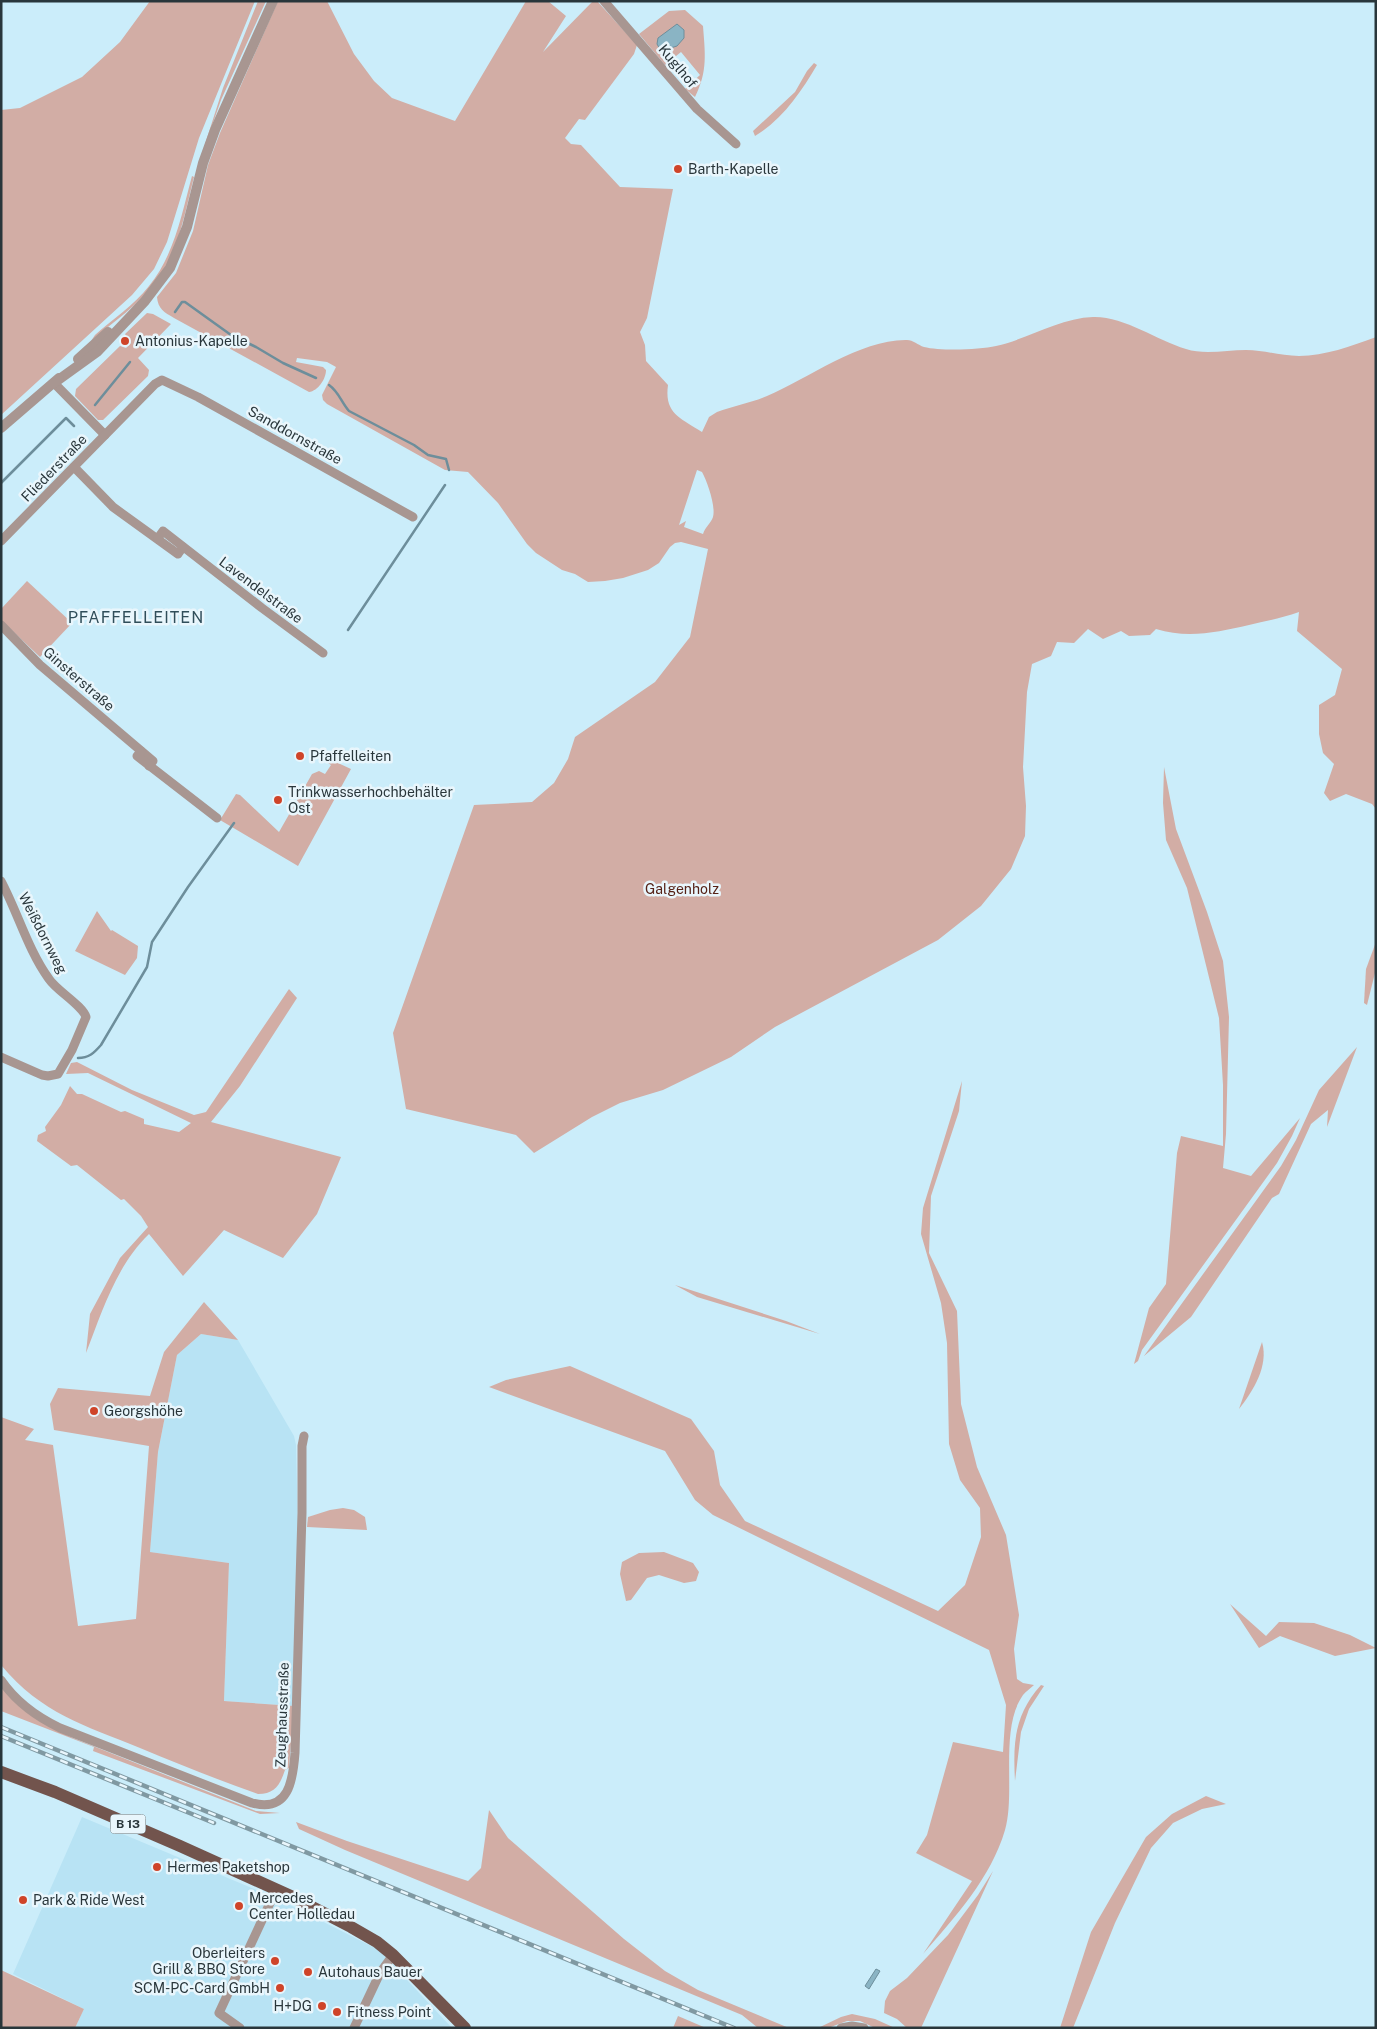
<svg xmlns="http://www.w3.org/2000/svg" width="1377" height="2029" viewBox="0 0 1377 2029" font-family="'Public Sans',sans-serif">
<rect width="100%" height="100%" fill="#cbedfa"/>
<!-- built -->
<g fill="#b8e3f4">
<path d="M201,1334L238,1340L294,1436L296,1445L298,1531L294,1706L224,1701L229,1563L150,1552L158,1452L177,1355Z"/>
<path d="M82,1817L278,1899L379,1950L452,2028H75L84,2009L13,1974Z"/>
</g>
<!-- green -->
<g fill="#d2ada5" fill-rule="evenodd">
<path d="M150,1H255L199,138L167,242L154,269L132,295L1,415V110L20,108L82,77L120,42Z"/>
<path d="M258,1H266L221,100L199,163L223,88Z"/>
<path d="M278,1H327L354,54L374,81L392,98L455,121L526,1H548L566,16L543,52L593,1H597L637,45L634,54L585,120L579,119L565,138L571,144L581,145L620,187L673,189L647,318L640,332L645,345L646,361L668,385C664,414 681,418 702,432L709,417L717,412C733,406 751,403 767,396C809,378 861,339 907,340C913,340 918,345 924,347C940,351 979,350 996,346C1028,339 1060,318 1093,317C1124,316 1156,340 1186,349C1204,355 1227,350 1246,350C1264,350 1281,356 1299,356C1325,356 1351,346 1376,337V809L1372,804L1346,794L1330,801L1324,793L1334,764L1323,753L1319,734V705L1335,695L1342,669L1297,631L1299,612C1282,618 1266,621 1249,625C1218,632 1188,639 1156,629L1150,635L1129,636L1121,631L1103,639L1088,629L1074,643L1057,642L1051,656L1032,664L1027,692L1023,767L1026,806L1025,836L1011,869L981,906L938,940L775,1027L731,1057L663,1090L620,1103L592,1117L534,1153L516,1135L406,1109L393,1033L474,805L532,802L554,783L568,759L575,737L655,682L690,637L708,549L681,542L675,543L670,547L659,563L648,570L623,578L605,581L588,582L575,574L562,570L536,553L527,544L498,503L468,472L445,470L327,404L323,400L322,395L336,367L327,362L297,358L296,362L323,367L326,370C326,379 318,391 309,392L174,318C164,312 158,309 157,297L176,273L193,231L208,165L220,133ZM697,470L702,472C707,481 716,506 713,517C711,523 705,527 703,534L684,527L686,521L679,525Z"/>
<path d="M685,10L703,26C705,53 708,71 695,97L685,89L700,75L681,52L665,65L639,34L669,11Z"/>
<path d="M814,63L817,65C801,92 783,119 755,136L753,131L795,92L807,71Z"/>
<path d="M192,176L194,177C185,212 179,251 156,281C139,305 113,322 91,341L95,335C113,319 134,305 149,286C174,256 182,213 192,176Z"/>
<path d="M147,313L153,314L171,324L138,358L149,370L148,376L103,420H98L75,396L76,389L120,346L126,348L131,343L125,334Z"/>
<path d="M27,581L72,623L40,657L1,620V609Z"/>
<path d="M325,757L351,769L298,866L220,820L236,794L240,795L279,832L312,774L319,771L325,774L331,765L324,760Z"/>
<path d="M1164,767L1176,829L1207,912L1223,961L1229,1017L1226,1134L1223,1168L1251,1176L1300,1118L1292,1136L1277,1163L1142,1350L1138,1361L1134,1364L1149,1308L1166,1284L1177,1153L1181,1136L1223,1146V1085L1219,1018L1187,888L1166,840L1163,803Z"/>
<path d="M97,911L111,931L112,930L138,946L137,958L125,975L75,951Z"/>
<path d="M1376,942V969L1367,1005L1364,1003L1366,969Z"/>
<path d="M289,989L297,998L240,1086L211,1122L341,1157L317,1214L283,1258L224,1230L183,1276L149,1234C116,1266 102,1312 86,1353L90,1314L120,1258L148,1227L141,1216L124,1199L121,1200L77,1165L71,1166L37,1141L38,1135L46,1131L45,1127L61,1105L70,1086L77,1094H82L121,1112L125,1111L144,1119V1124L179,1132L191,1123L88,1073L66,1074L71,1063L77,1062L132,1090L194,1115L206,1112Z"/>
<path d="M1357,1047L1327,1127L1328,1110L1311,1124L1279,1194L1272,1198L1191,1317L1144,1356L1281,1166L1296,1140L1319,1090Z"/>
<path d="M962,1081L959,1111L931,1196L929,1253L957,1311L961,1404L977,1467L1006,1535L1019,1615L1014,1649L1017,1679L1023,1683L1034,1685C1031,1688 1026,1691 1023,1695C999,1729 1016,1792 1005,1830C991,1878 955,1917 923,1954L972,1881L916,1853L927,1835L953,1742L1003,1752L1006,1705L989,1650L713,1515L695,1500L665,1451L489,1387L506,1380L570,1366L691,1419L714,1451L720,1485L745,1521L938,1611L965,1585L981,1537L980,1508L960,1480L949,1444L947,1343L941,1303L921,1234L923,1208Z"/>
<path d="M675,1285L786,1321L820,1334L697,1297Z"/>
<path d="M204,1302L238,1340L201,1334L177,1355L158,1452L150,1552L229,1563L224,1701L294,1706L289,1768L285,1770C280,1785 275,1794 258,1794C218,1780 179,1764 140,1748C84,1725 42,1714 1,1665V1417L34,1429L25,1440L53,1445L78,1626L136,1619L149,1446L54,1430L50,1404L58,1388L150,1396L164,1352Z"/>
<path d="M1262,1342C1269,1366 1253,1391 1239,1409Z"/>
<path d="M343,1508L354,1510L365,1517L367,1530L307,1527L308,1517L330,1510Z"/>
<path d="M664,1552L693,1563L699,1572L696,1581L684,1583L659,1575L647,1578L631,1600L626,1601L620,1574L622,1562L639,1553Z"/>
<path d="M1230,1604L1266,1636L1279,1622L1314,1623L1350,1635L1376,1648L1335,1656L1280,1636L1259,1648Z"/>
<path d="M1041,1685L1044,1686L1029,1709L1021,1732L1015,1781C1013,1743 1014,1715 1041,1685Z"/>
<path d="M1,1687L47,1725L73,1738L256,1811L280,1813L260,1814L93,1751L94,1747L1,1711Z"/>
<path d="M1206,1796L1226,1804L1202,1809L1173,1823L1151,1848L1115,1923L1073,2028H1060L1091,1932L1146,1837L1172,1814Z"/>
<path d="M489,1810L508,1838L624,1939L665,1971L698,1990L789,2028H758L742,2015L345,1850L299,1829L296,1822L347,1841L468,1881L481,1868Z"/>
<path d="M993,1871L921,2028H907L897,2019L884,2013L885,2001L890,1991L907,1978L948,1935L978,1895Z"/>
<path d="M1,1970L84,2009L75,2028H1Z"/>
<path d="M852,2014L875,2019L895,2028H875L860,2021H847L828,2028H818L841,2017Z"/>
<path d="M678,2016L706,2028H673Z"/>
</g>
<!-- water -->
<g fill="#8ab4c4" stroke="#6d8e9b">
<path d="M677,24L684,30V38L677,46L661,51L657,44L658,38Z"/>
<path d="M876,1969L880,1971L869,1989L865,1986Z"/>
</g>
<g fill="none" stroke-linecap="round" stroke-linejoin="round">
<!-- stream -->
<g stroke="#6d8e9b" stroke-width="2.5">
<path d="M175,312L182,302H185L231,335L256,347L283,363L316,378"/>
<path d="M329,385C339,392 341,402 349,411L414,445L428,455L446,459L449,470"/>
<path d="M95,405L130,362"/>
<path d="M1,483L66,418L74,426"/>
<path d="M348,630L445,485"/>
<path d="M78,1058C89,1058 94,1053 101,1045L147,967L152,942L188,887L234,823"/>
</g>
<!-- minor -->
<g stroke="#a89691" stroke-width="9">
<path d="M604,1L697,109L736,144"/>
<path d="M54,383L105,435"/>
<path d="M74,467L113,507L178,554L183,547"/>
<path d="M158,538L163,531L262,608L323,653"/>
<path d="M1,541L155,384L162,380L198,397L413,517"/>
<path d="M1,625L40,665L153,761L149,766"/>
<path d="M141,751L137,756L217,818"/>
<path d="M1,881C18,913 28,950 49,979C57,991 82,1005 86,1017L72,1050L58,1074L48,1076L42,1075L1,1057"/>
<path d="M1,1680C16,1702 37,1717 60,1728L252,1803C289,1813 293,1780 295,1753L302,1513V1446L304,1436"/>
<path d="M240,2028L219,2013L276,1890"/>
<path d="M354,2028L380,1973L393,1955"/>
<path d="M841,2028L852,2026L864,2028"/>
</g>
<!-- tertiary -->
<g stroke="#a89691" stroke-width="10">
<path d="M78,359L108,332"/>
<path d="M54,383L97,352L145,301L170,268L187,227L203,163L215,130L273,1"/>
<path d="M1,428L59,378"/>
</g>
<!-- primary -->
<path stroke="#72544d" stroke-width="12" d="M1,1772L55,1792L180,1846L293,1897L351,1927L377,1942L393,1955L465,2028"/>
<defs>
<g id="rail">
<path d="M1,1727L734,2028"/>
<path d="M1,1736L214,1823"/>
</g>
</defs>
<!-- rail casing -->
<use href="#rail" stroke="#8099a2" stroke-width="4.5"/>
<!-- rail -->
<use href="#rail" stroke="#e9f6fc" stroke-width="2.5" stroke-dasharray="8" stroke-linecap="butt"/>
</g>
<!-- markers -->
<g fill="#cf4429" stroke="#e9f6fc" stroke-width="2">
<circle cx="678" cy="169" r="5"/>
<circle cx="125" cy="341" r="5"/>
<circle cx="300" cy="756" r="5"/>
<circle cx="278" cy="800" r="5"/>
<circle cx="94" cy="1411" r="5"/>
<circle cx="157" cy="1867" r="5"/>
<circle cx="23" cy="1900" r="5"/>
<circle cx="239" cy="1906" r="5"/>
<circle cx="275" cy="1961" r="5"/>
<circle cx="308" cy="1972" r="5"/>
<circle cx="280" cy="1988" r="5"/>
<circle cx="322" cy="2006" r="5"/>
<circle cx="337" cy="2012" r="5"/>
</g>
<g text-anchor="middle" stroke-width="5" stroke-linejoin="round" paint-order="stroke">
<!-- shield labels -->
<rect fill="#e9f6fc" stroke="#637075" stroke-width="1" x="110.5" y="1814.5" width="35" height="19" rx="4"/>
<g font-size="12" font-weight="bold" fill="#29363b">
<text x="128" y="1828">B 13</text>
</g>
<!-- street labels -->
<g font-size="14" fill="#29363b" stroke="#e9f6fc">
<text transform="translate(678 66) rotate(50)" y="5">Kuglhof</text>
<text transform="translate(295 435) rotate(29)" y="5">Sanddornstraße</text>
<text transform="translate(54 468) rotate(-46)" y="5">Fliederstraße</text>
<text transform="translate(261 590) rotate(37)" y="5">Lavendelstraße</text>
<text transform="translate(79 679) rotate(41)" y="5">Ginsterstraße</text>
<text transform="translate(43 933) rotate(63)" y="5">Weißdornweg</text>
<text transform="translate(282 1715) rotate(-88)" y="5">Zeughausstraße</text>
</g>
<!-- poi labels -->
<g font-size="14" fill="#29363b" stroke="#e9f6fc" text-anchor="start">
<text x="688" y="174">Barth-Kapelle</text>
<text x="135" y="346">Antonius-Kapelle</text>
<text x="310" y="761">Pfaffelleiten</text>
<text x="288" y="797">Trinkwasserhochbehälter<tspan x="288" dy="16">Ost</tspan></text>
<text x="104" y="1416">Georgshöhe</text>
<text x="167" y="1872">Hermes Paketshop</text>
<text x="249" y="1903">Mercedes<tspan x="249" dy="16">Center Holledau</tspan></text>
<text x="33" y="1905">Park &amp; Ride West</text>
<text x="265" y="1958" text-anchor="end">Oberleiters<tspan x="265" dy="16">Grill &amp; BBQ Store</tspan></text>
<text x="318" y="1977">Autohaus Bauer</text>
<text x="270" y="1993" text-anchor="end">SCM-PC-Card GmbH</text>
<text x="312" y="2011" text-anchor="end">H+DG</text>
<text x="347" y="2017">Fitness Point</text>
</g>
<!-- park labels -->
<g font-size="14" fill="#552116" stroke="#e9f6fc">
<text x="682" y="894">Galgenholz</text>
</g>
<!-- quarter labels -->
<g font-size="16" letter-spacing="1" fill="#304e5a" stroke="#e9f6fc">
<text x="136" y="623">PFAFFELLEITEN</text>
</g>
</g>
<!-- border -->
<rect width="1377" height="2029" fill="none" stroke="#29363b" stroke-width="5"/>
</svg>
